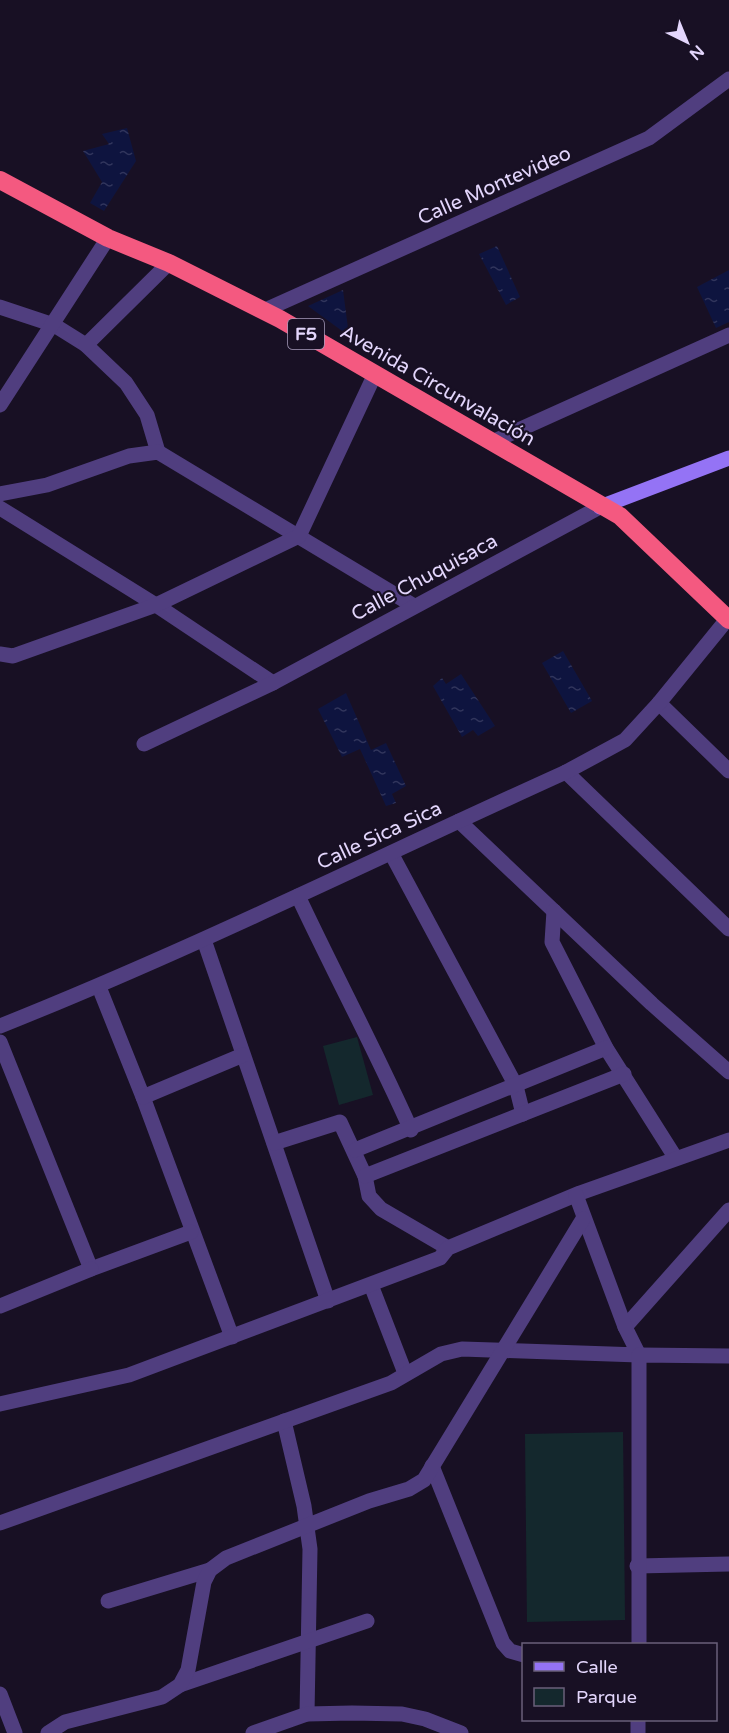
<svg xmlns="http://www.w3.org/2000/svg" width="729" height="1733" viewBox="0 0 729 1733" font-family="'Varela Round',sans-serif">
<defs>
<pattern id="water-ripples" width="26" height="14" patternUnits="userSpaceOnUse" patternTransform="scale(1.5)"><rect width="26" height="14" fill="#0e143f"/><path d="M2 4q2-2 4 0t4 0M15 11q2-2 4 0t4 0" fill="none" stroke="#31355c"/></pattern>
</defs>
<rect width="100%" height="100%" fill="#181024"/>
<!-- green -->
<g fill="#14282d">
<path d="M357,1037L373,1095L339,1105L323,1046Z"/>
<path d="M623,1432L625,1620L527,1622L525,1434Z"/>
</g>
<!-- water -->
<g fill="url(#water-ripples)">
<path d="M127,128L136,161L104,211L90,203L102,182L83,151L109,144L102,134Z"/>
<path d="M497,246L520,297L506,305L479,254Z"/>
<path d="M729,270V322L716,328L697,287Z"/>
<path d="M343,290L349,336L308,306Z"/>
<path d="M563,651L592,701L571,713L542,663Z"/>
<path d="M461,674L495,726L478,736L473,730L462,737L433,686L442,678L446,684Z"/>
<path d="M346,693L371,750L386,743L406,786L392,794L396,803L386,806L360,749L342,757L318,709Z"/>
</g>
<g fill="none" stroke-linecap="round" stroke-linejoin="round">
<!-- street -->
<g stroke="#503e7f" stroke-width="15">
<path d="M0,307L54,325L86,345L126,383L147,415L158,452"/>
<path d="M265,310L649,138L729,79"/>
<path d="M86,345L169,263"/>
<path d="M0,405L108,238"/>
<path d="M492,442L729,335"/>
<path d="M0,494L47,485L129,456L158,452L414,606"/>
<path d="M0,508L156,605L273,683"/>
<path d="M0,654L13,656L156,605L299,536L375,374"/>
<path d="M659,703L729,771"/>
<path d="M144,744L273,683L600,507"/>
<path d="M566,772L729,929"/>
<path d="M459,821L652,1004L729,1072"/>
<path d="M391,853L516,1086L523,1114"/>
<path d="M298,896C335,975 376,1051 411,1130"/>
<path d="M554,911L552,942L606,1048L675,1157"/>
<path d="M204,940L328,1301"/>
<path d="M99,987L143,1097L232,1337"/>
<path d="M0,1026C193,949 378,857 566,772L625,740L659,703L729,617"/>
<path d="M0,1042L91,1269L191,1232"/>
<path d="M143,1097L243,1055"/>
<path d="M274,1143L340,1122L365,1176L369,1196L381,1209L448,1248"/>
<path d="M355,1150L606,1048"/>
<path d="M365,1176L624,1074"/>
<path d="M371,1285L405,1373"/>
<path d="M0,1306L91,1269"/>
<path d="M625,1327L729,1210"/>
<path d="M0,1404L129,1375L440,1258L448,1248L580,1193L729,1140"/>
<path d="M284,1421L304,1506L310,1549L307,1714"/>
<path d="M432,1466L503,1643L510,1651L524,1655"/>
<path d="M0,1523L391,1383L441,1354L462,1349L639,1355L625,1327L576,1195"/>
<path d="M637,1566L729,1564"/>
<path d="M108,1601L210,1570"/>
<path d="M639,1644V1355L729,1356"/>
<path d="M180,1685L367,1621"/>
<path d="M0,1694L15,1733"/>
<path d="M48,1733L65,1722L162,1697L180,1685L188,1670L204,1582L210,1570L226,1558L369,1501L409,1489L424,1480L583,1219"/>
<path d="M253,1733L307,1714L352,1713L402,1714L425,1719L461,1733"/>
<path d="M638,1733V1720"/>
</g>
<!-- secondary -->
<path stroke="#9473f5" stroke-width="15" d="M600,507L729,458"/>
<!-- highway -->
<path stroke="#f45980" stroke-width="18" d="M0,180L108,238L169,263L280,319L620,516L729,620"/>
</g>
<g text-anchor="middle" stroke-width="4.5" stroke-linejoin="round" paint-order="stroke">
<!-- shield labels -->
<rect fill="#181024" stroke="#a69bbb" stroke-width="1.5" x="288" y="319" width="36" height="30" rx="4.5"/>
<g font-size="18" font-weight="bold" fill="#e3d6fc">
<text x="306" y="340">F5</text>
</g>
<!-- street labels -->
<g font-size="20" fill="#e3d6fc" stroke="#181024">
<text transform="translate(494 185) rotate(-24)" y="7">Calle Montevideo</text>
<text transform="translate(438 385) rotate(30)" y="7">Avenida Circunvalación</text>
<text transform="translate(424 577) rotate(-28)" y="7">Calle Chuquisaca</text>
<text transform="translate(379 835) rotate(-25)" y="7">Calle Sica Sica</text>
</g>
</g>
<!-- legend -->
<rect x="522" y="1643" width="195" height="78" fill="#181024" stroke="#695f7a" stroke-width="1.5"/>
<rect x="534" y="1662" width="30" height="9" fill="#9473f5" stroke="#695f7a" stroke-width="1.5"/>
<text x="576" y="1673" font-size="18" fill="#e3d6fc">Calle</text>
<rect x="534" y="1688" width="30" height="18" fill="#14282d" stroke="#695f7a" stroke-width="1.5"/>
<text x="576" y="1703" font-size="18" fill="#e3d6fc">Parque</text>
<!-- north arrow -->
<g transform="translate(687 42) rotate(137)" stroke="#181024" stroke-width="4.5" paint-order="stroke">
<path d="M0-4.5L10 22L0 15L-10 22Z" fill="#e3d6fc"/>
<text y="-9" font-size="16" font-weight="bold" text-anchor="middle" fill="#e3d6fc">N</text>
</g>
</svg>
